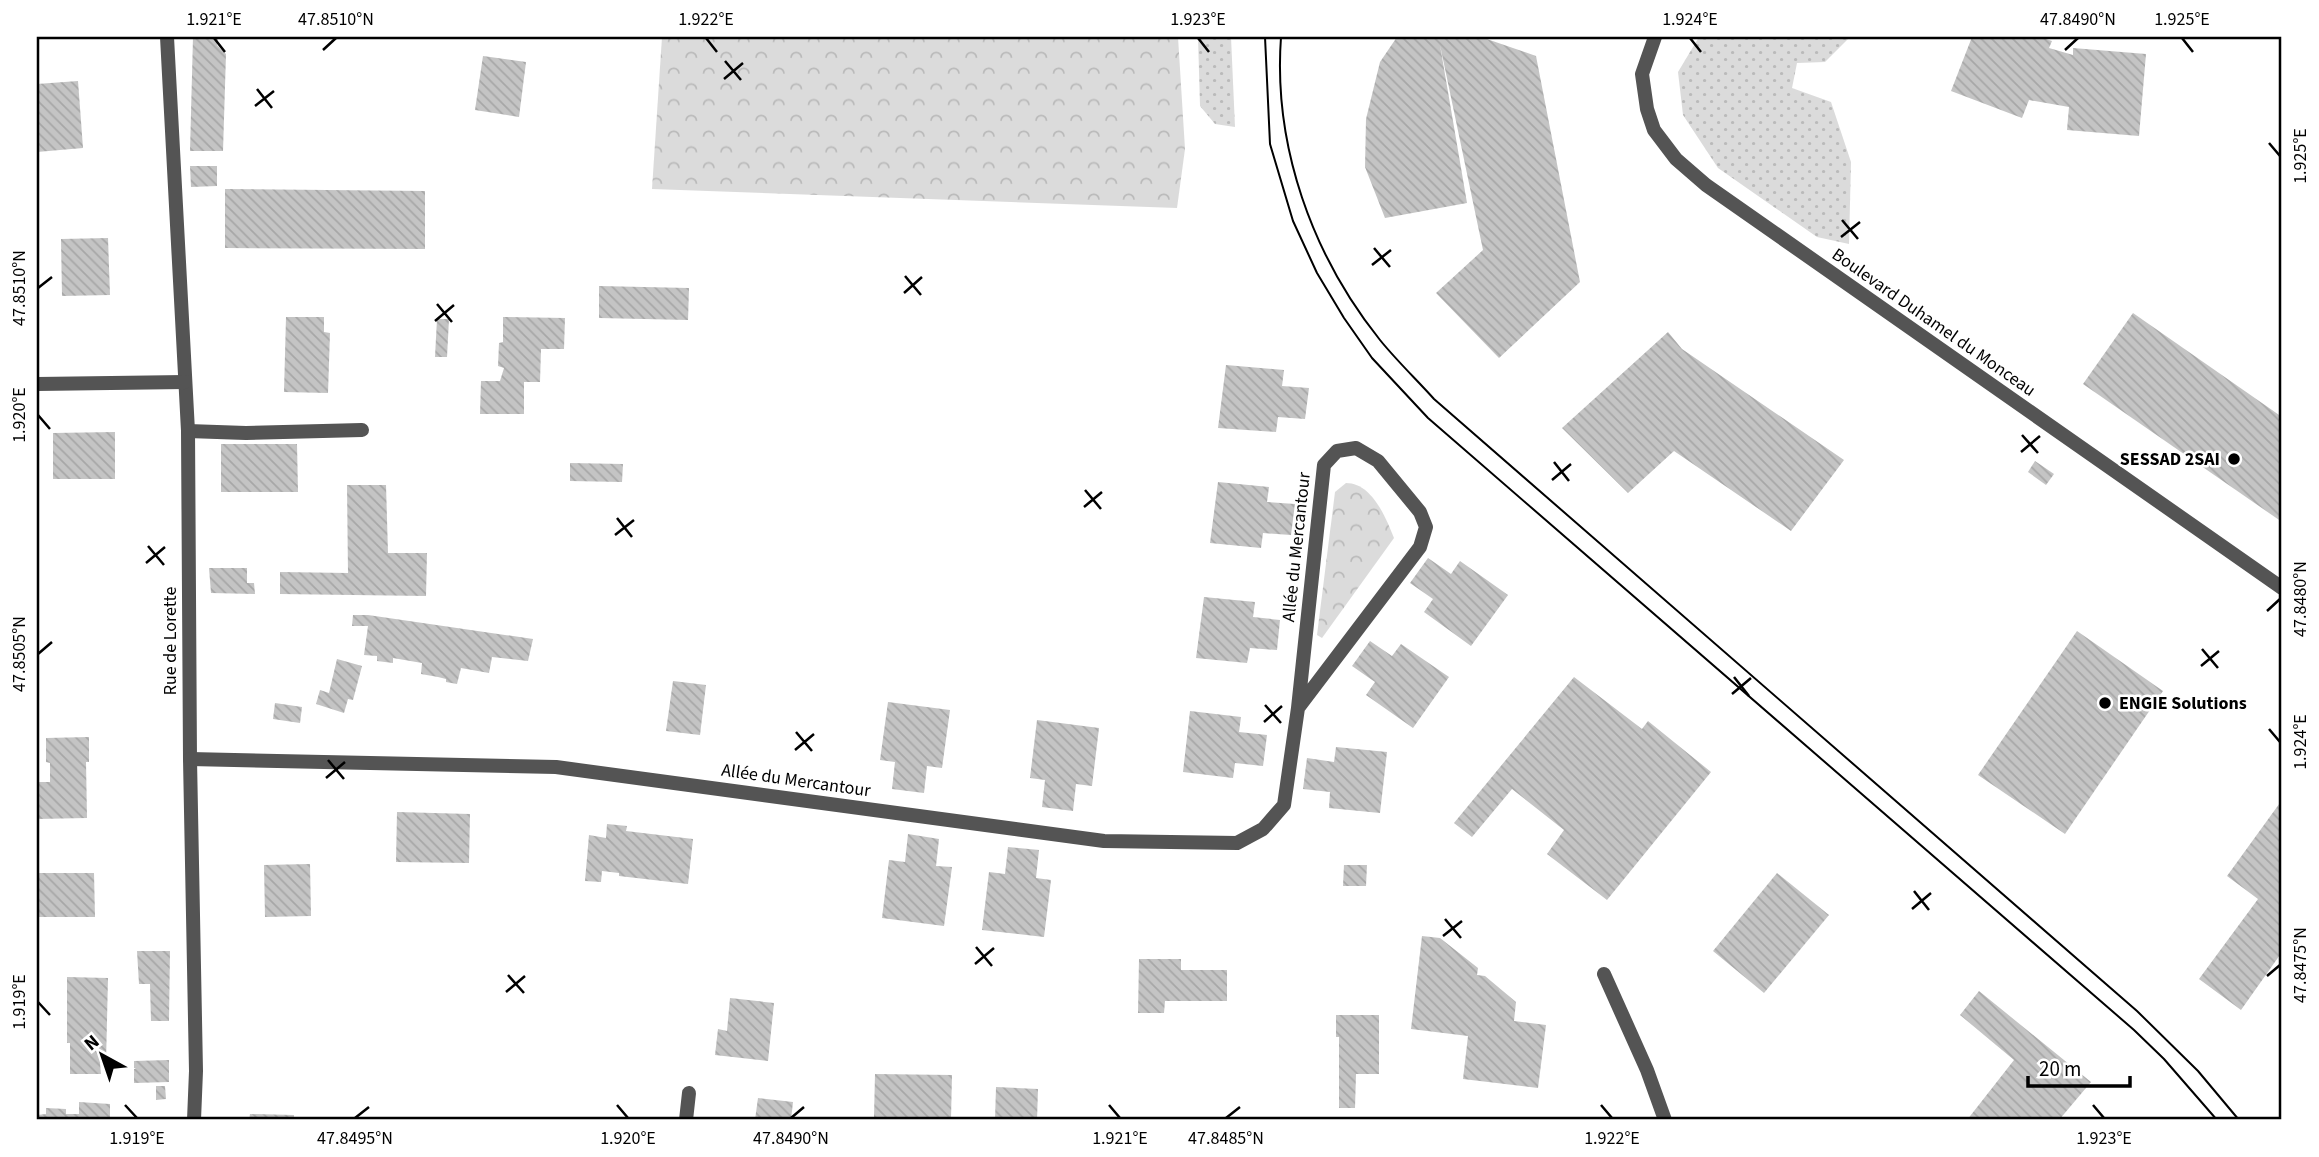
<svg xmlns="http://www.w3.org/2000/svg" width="2319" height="1157" viewBox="0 0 2319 1157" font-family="'Source Sans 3',sans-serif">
<defs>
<pattern id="grass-dots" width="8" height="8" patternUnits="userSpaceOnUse" patternTransform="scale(1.75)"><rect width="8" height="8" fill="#dbdbdb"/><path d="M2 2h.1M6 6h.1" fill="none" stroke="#bababa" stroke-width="1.8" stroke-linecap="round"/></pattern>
<pattern id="forest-crowns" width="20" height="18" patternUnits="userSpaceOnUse" patternTransform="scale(1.75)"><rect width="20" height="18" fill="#dbdbdb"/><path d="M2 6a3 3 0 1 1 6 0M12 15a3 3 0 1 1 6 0" fill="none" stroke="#bababa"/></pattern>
<pattern id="building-back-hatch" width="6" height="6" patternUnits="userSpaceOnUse" patternTransform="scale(1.75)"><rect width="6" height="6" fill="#c4c4c4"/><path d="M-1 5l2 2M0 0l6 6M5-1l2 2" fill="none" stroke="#a7a7a7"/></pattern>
</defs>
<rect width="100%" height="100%" fill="#fff"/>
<!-- grass -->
<g fill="url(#grass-dots)">
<path d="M1198,37H1231L1235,127L1215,124L1200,106Z"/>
<path d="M1699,37H1850L1825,62L1797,63L1792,88L1831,102L1851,162L1849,244L1817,237L1718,168L1683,115L1678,72Z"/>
</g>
<!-- forest -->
<g fill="url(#forest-crowns)">
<path d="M662,37H1178L1185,149L1177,208L652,189Z"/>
<path d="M1346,483C1372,483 1386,518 1394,538L1322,638L1317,635L1335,492Z"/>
</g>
<!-- building -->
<g fill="url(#building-back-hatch)">
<path d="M193,37H218L217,45L226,54L223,151H190Z"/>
<path d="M1397,37H1481L1536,56L1580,282L1499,358L1436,293L1483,250L1440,45L1467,203L1385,218L1365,167L1366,119L1380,62Z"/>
<path d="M1972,37H2040L2052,41L2049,48L2073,55V48L2146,54L2139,136L2067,130L2069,107L2029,100L2022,118L1951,91Z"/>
<path d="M483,56L526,62L519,117L475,110Z"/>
<path d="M78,81L83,148L37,152V84Z"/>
<path d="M190,166H217V186L191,187Z"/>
<path d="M225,189L425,191V249L225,248Z"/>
<path d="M108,238L110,295L62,296L61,239Z"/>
<path d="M599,286L689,288L688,320L599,318Z"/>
<path d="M2133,313L2282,417V522L2083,384Z"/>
<path d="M286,317H324V332L330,333L328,393L284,392Z"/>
<path d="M503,317L565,318L564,349H541L540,382H524V414H480L481,381H500L504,368L498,366L499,343L503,342Z"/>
<path d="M437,319H449L447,357H435Z"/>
<path d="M1668,332L1682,349L1844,460L1791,531L1674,451L1628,493L1562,428Z"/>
<path d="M1226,365L1284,370L1282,386L1309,388L1305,419L1278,417L1276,432L1218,428Z"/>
<path d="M115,432V479H53V433Z"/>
<path d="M221,444H297L298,492H221Z"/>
<path d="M2035,461L2054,474L2046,485L2028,472Z"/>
<path d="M570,463L623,464L622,482L570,481Z"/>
<path d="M1218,482L1269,487L1267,502L1295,504L1291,535L1263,533L1261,548L1210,543Z"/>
<path d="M347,485H386L388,553H427L426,596L280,594V572L348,573Z"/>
<path d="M1428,558L1451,574L1460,561L1508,595L1471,646L1424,612L1433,599L1410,583Z"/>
<path d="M209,568H247V583H254L255,594L211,593Z"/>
<path d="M1204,597L1255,602L1253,617L1280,620L1277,650L1250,648L1247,663L1196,658Z"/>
<path d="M353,615H368L533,639L528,661L492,657L489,673L461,668L457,684L446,682V679L438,677L421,674L422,663L393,658V663L377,661V656L364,655L368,626H352Z"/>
<path d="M2077,631L2163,691L2065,834L1978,775Z"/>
<path d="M1370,641L1392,656L1401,644L1449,677L1413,728L1366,695L1375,682L1352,666Z"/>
<path d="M337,659L362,666L353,700L348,699L344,713L316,704L320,690L329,693Z"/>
<path d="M1574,677L1642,729L1648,721L1711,772L1607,900L1547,854L1564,830L1512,789L1472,837L1454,823Z"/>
<path d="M673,681L706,685L700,735L666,731Z"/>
<path d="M888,702L950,710L942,768L927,766L924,793L892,789L895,762L880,760Z"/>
<path d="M275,703L302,707L300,723L273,719Z"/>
<path d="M1190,711L1241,717L1239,732L1267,735L1263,766L1235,763L1233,778L1183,772Z"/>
<path d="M1037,720L1099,728L1092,786L1076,784L1073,811L1042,807L1045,780L1030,778Z"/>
<path d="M89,737V762H86L87,818L37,819V782H50V763L46,762V738Z"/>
<path d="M1336,747L1387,752L1380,813L1329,808L1330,792L1303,789L1307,758L1334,762Z"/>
<path d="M2282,800V952L2241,1010L2199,979L2258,899L2227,876Z"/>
<path d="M397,812L470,814L469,863L396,862Z"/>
<path d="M607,824L627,826L626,831L693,839L688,884L619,876V873L602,871L601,882L585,881L589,835L606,838Z"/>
<path d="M908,834L939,839L936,866L952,867L944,926L882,918L889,860L905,862Z"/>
<path d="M1008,847L1039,850L1036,878L1051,880L1044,937L982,930L989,872L1005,874Z"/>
<path d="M310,864L311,916L265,917L264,865Z"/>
<path d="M1344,865H1367L1366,886H1343Z"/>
<path d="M37,873H94L95,917H37Z"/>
<path d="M1777,873L1829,915L1764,993L1713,951Z"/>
<path d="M1422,936L1440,938L1478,968L1477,975L1485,976L1516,1002L1514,1021L1546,1025L1538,1088L1463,1079L1468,1036L1411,1029Z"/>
<path d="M137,951H170L169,1021H151L150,984H139Z"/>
<path d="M1139,959H1181V970H1227V1001H1165L1164,1013H1138Z"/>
<path d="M67,977L108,978L106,1063H100L101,1074H70V1043H67Z"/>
<path d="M1979,991L2091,1082L2059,1120H1967L2014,1060L1960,1015Z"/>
<path d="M730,998L774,1003L768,1061L715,1055L718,1029L727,1031Z"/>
<path d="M1336,1015H1379V1074H1356L1355,1108H1339V1037H1336Z"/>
<path d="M169,1060V1082L134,1083V1061Z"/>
<path d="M875,1074L952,1075L951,1119L874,1117Z"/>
<path d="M156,1086H165L166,1099L156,1100Z"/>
<path d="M996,1087L1038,1089L1037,1120H995Z"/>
<path d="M758,1098L793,1102L791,1120H755Z"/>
<path d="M79,1102L110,1104V1120H37V1115L46,1114V1108L66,1109V1114H79Z"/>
<path d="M250,1114L294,1115V1120H249Z"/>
</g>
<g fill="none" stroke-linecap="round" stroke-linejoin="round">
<!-- service -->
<g stroke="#545454" stroke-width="14">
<path d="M188,431L246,433L362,430"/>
<path d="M1604,974L1647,1070L1665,1120"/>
<path d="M686,1120L689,1093"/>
</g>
<!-- minor -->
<g stroke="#545454" stroke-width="14">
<path d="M167,37L188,431L190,759L196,1071L194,1120"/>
<path d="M1655,37L1642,74L1647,109L1654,130L1676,159L1706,185L2282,588"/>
<path d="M37,384L185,382"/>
<path d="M190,759L556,767L1104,841L1237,843L1263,829L1284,805L1298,708L1324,465L1337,451L1356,448L1378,461L1420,512L1426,527L1420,547L1298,708"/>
</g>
<!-- tram -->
<g stroke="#000" stroke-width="2">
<path d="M1265,37L1270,144L1293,221L1317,273L1344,318L1372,358L1428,418L2134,1030L2164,1059L2217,1120"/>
<path d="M1281,37C1273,146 1312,255 1380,340C1397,361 1417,380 1434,399L2137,1011L2198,1071L2239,1120"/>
</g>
</g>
<!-- ticks -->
<path fill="none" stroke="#000" stroke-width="2.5" d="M214,38L225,52M706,38L717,52M1198,38L1209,52M1690,38L1701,52M2182,38L2193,52M323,50L336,38M2065,50L2078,38M725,61L741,80M724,79L743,63M257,89L272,108M255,106L274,91M2269,143L2280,156M1842,220L1858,239M1841,237L1860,222M1374,248L1390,267M1372,265L1391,250M905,276L921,295M38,288L52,277M904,293L922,277M437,304L452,322M435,321L454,305M38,415L50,429M2022,435L2038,453M2021,452L2040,436M1554,462L1569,481M1552,480L1571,464M1085,490L1101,509M1084,507L1102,492M617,518L632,537M615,535L634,520M148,546L164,565M146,563L165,547M2267,611L2280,599M2202,649L2218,668M38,654L52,642M2201,666L2219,651M1734,677L1749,696M1732,694L1751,678M1265,705L1281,723M1264,722L1282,706M2269,729L2280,742M796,732L812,751M795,750L814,734M328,760L344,779M326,778L345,762M1914,891L1929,910M1912,909L1931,893M1445,919L1461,938M1443,936L1462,921M976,947L992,966M975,964L994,948M508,975L524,993M2267,976L2280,965M506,992L525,976M38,1002L50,1015M125,1105L137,1118M617,1105L628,1118M1109,1105L1120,1118M1601,1105L1612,1118M2093,1105L2104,1118M355,1118L369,1107M791,1118L804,1107M1226,1118L1240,1107"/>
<!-- markers -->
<g fill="#000" stroke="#fff" stroke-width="2.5">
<circle cx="2234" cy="459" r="7"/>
<circle cx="2105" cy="703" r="7"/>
</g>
<g text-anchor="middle" stroke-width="5" stroke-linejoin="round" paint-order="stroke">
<!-- street labels -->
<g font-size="18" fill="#000" stroke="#fff">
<text transform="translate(1934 322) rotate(35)" y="6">Boulevard Duhamel du Monceau</text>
<text transform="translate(1296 547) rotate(-84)" y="6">Allée du Mercantour</text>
<text transform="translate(170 641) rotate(-90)" y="6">Rue de Lorette</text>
<text transform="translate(796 780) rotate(8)" y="6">Allée du Mercantour</text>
</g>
<!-- poi labels -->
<g font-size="18" font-weight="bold" fill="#000" stroke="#fff" text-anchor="end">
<text x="2220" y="465">SESSAD 2SAI</text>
<text x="2119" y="709" text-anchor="start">ENGIE Solutions</text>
</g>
</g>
<!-- border -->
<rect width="2319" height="1157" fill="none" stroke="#ffffff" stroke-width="77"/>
<!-- north arrow -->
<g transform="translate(102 1055) rotate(320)" stroke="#ffffff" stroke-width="5" paint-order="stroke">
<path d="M0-5L12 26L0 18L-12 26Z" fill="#000000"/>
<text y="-10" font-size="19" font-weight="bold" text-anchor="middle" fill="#000000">N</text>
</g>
<!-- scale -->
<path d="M2028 1076v10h102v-10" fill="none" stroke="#000000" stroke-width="3.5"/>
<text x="2039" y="1076" font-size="21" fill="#000000" stroke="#ffffff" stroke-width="5" paint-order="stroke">20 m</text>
<rect x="38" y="38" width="2242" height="1080" fill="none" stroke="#000" stroke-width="2.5"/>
<g font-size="18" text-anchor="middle" fill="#000">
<text x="214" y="25">1.921°E</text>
<text x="336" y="25">47.8510°N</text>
<text x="706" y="25">1.922°E</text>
<text x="1198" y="25">1.923°E</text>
<text x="1690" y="25">1.924°E</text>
<text x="2078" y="25">47.8490°N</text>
<text x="2182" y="25">1.925°E</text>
<text transform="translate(2300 156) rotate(-90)" y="6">1.925°E</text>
<text transform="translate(19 288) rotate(-90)" y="6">47.8510°N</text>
<text transform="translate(19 415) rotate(-90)" y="6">1.920°E</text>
<text transform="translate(2300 599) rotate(-90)" y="6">47.8480°N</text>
<text transform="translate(19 654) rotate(-90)" y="6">47.8505°N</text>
<text transform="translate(2300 742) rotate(-90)" y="6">1.924°E</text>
<text transform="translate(2300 965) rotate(-90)" y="6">47.8475°N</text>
<text transform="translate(19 1002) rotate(-90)" y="6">1.919°E</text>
<text x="137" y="1144">1.919°E</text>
<text x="355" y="1144">47.8495°N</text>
<text x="628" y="1144">1.920°E</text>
<text x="791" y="1144">47.8490°N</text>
<text x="1120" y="1144">1.921°E</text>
<text x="1226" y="1144">47.8485°N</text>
<text x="1612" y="1144">1.922°E</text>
<text x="2104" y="1144">1.923°E</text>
</g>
</svg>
